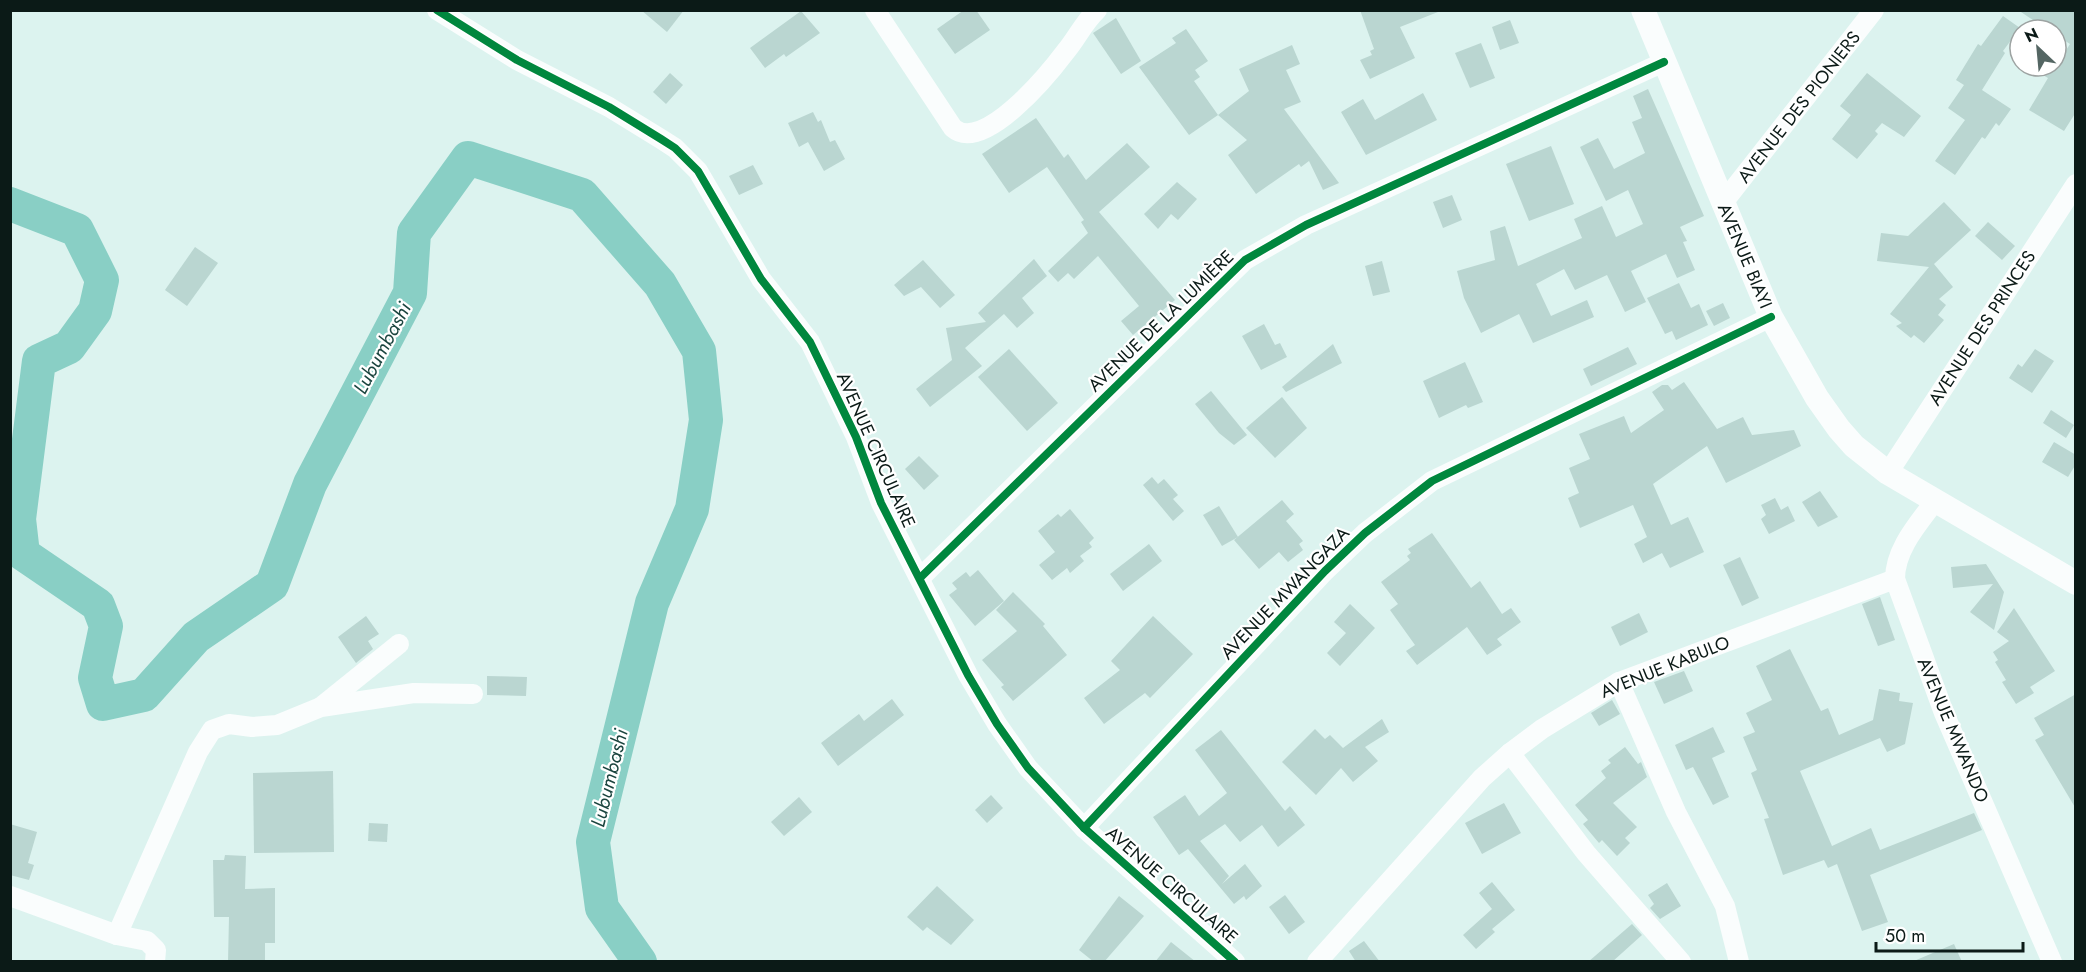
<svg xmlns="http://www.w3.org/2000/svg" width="2086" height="972" viewBox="0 0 2086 972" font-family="Jost,sans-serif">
<rect width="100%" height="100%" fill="#dcf3ef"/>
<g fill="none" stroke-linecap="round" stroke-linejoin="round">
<!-- river -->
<path stroke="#89cfc5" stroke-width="34" d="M10,204L77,230L102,280L95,311L69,347L39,361L19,519L23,554L98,605L106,626L95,678L103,704L144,695L196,637L272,585L310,484L410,293L414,233L468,158L582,195L660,284L699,351L706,420L692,509L652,603L593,842L602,908L640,962"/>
</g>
<!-- building -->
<g fill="#bad6d1">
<path d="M641,10H684L667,32Z"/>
<path d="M964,10H976L990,30L955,54L937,29Z"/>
<path d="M1360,10H1438V12L1400,27L1415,58L1370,79L1360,60L1372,55L1370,51L1374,49Z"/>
<path d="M2018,10H2076V112L2064,131L2029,110L2048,78L2028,66H2056L2070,44L2056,35V30H2048Z"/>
<path d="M801,11L820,33L786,57L784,54L765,68L750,48Z"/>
<path d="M2003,16L2020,28L2003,51L2005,53L1982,90L2011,109L1999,126L1996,123L1985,139L1982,137L1955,175L1935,161L1965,120L1948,108L1964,85L1956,80L1978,44L1981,46Z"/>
<path d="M1116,18L1141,61L1121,74L1093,33Z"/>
<path d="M1510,20L1519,43L1500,50L1492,27Z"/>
<path d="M1186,29L1208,61L1195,70L1200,77L1194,81L1218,115L1189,135L1139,67L1176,43L1172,38Z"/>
<path d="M1481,43L1495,78L1470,88L1455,53Z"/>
<path d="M1292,45L1300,64L1286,70L1301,102L1284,109L1339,183L1323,190L1309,161L1301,167L1299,164L1256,194L1228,155L1247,140L1218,115L1249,91L1239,69Z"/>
<path d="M670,73L683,85L666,104L653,92Z"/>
<path d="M1867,73L1921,116L1904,137L1882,123L1875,131L1878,134L1857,159L1832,139L1851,115L1840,106Z"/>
<path d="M1648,89L1704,216L1680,227L1687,241L1683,242L1695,270L1677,278L1666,254L1631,271L1646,302L1625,312L1607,275L1575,290L1564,269L1536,284L1551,316L1587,300L1594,317L1533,343L1519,314L1481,333L1464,298L1457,271L1495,260L1490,231L1505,226L1518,266L1582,238L1574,219L1602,206L1616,237L1643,224L1628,190L1606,201L1580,147L1598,138L1614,169L1645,153L1632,122L1642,118L1633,96Z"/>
<path d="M1423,93L1437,120L1366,155L1341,112L1363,99L1375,120Z"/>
<path d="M813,112L818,122L821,120L830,142L835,140L845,159L824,171L808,142L799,147L788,123Z"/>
<path d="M1036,118L1064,158L1068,154L1086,180L1127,143L1150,167L1099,212L1175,300L1133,335L1121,321L1139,306L1098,256L1074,279L1068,273L1058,282L1048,271L1088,233L1081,222L1084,220L1047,167L1009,193L982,154Z"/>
<path d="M1551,146L1574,204L1529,221L1506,164Z"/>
<path d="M753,165L763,184L739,195L729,176Z"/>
<path d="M1177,182L1197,199L1178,220L1171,214L1158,229L1144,214Z"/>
<path d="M1452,195L1462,220L1443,228L1433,202Z"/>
<path d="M1944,202L1971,230L1934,264L1953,287L1939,299L1946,305L1938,315L1944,320L1924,343L1914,335L1911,338L1896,326L1902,323L1890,314L1929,267L1877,261L1881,233L1908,236Z"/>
<path d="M1988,222L2015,246L2002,260L1975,236Z"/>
<path d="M195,247L218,263L187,306L165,290Z"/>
<path d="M1034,259L1047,276L1022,298L1034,313L1017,328L1004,314L965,348L982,366L930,407L916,389L952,360L946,328L986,322L978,313Z"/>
<path d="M923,260L955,295L940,308L921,287L904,296L894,285Z"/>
<path d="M1382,261L1390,292L1373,296L1365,266Z"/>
<path d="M1679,283L1691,308L1699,304L1708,325L1676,340L1672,331L1665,334L1647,298Z"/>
<path d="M1723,303L1730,318L1714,326L1706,311Z"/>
<path d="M1264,324L1275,345L1280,343L1287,357L1261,370L1242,336Z"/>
<path d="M1333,344L1342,363L1286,392L1282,387Z"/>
<path d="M1628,347L1637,364L1591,386L1583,369Z"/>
<path d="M1009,349L1058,403L1027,431L978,377Z"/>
<path d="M2035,349L2054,361L2032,393L2009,378L2018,364L2022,367Z"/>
<path d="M1465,362L1483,402L1468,408L1466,405L1439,418L1423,381Z"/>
<path d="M1684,382L1717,429L1743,417L1752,435L1794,430L1801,446L1726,483L1707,446L1653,484L1671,525L1688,517L1704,552L1670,568L1662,553L1643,563L1634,544L1647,537L1633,505L1580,528L1568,498L1579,493L1569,468L1590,459L1579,434L1624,416L1631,433L1664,410L1652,392L1662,385H1668L1672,390Z"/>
<path d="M1211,391L1247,435L1234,445L1219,433L1195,404Z"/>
<path d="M1282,397L1307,428L1275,458L1246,428Z"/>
<path d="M2051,410L2074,425L2066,438L2043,423Z"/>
<path d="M2054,442L2076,455V464L2068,477L2042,462Z"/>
<path d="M919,456L939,476L924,490L905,469Z"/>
<path d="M1152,477L1158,484L1164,479L1178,495L1173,499L1184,511L1173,521L1143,485Z"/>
<path d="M1820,491L1838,517L1818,527L1802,502Z"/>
<path d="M1775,498L1781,510L1788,506L1795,521L1769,534L1761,519L1766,515L1761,505Z"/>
<path d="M1282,500L1294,514L1286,521L1303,541L1299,544L1303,550L1288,562L1279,552L1259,569L1234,540Z"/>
<path d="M1219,506L1238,537L1222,546L1203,515Z"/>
<path d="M1070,509L1094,538L1089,543L1092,547L1080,556L1084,561L1070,573L1067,568L1052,580L1039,565L1055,552L1038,531L1058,514L1061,517Z"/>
<path d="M1432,533L1471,588L1480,581L1502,614L1511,608L1521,622L1497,639L1502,645L1487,655L1467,627L1417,665L1406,651L1415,645L1390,610L1398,604L1381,582L1410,560L1407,556L1411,553L1408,549Z"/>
<path d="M1149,544L1162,561L1123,591L1110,574Z"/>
<path d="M1740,557L1759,598L1742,606L1723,565Z"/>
<path d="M1986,564L2004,592L1994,630L1970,612L1993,584L1953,588L1951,567Z"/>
<path d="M978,570L1004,601L975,626L949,595L957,589L952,583L966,572L970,577Z"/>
<path d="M1013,592L1045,624L1043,626L1067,655L1013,701L1001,687L1004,685L982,660L1017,631L996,610Z"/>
<path d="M1880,597L1895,640L1878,646L1862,604Z"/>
<path d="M1350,604L1375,628L1340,666L1327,653L1346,633L1334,622Z"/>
<path d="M2014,608L2055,671L2030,687L2034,693L2016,704L2002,682L2006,680L1995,662L1998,660L1993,652L2009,641L1997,632Z"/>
<path d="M1639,613L1648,632L1620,646L1611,627Z"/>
<path d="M366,616L379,634L368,641L373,649L356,663L338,637Z"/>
<path d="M1153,616L1193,654L1150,698L1145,693L1104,724L1084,698L1120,670L1111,661Z"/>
<path d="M1790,649L1821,711L1828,708L1839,735L1873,720L1879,689L1900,693L1899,701L1913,703L1905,744L1887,752L1880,738L1800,771L1832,846L1871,828L1880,850L1974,813L1982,830L1870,875L1888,922L1862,931L1837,864L1828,868L1824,860L1783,875L1764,819L1769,818L1751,773L1757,770L1743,737L1755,732L1746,713L1772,700L1756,666Z"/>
<path d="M1684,671L1693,691L1664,704L1654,682Z"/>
<path d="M487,676L527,677L526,696L487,695Z"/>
<path d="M2076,694V809L2035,740L2044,735L2034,718Z"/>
<path d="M892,699L904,715L838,766L821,743L859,714L864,721Z"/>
<path d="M1612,700L1620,714L1599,726L1591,713Z"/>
<path d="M1382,719L1389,732L1365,747L1378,761L1353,782L1341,768L1316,795L1282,762L1315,729L1325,739L1330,735L1343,748Z"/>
<path d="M1713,727L1725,752L1712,758L1729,797L1713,805L1693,767L1686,770L1675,745Z"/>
<path d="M1221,730L1285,811L1290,806L1305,825L1278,847L1262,825L1240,842L1225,824L1200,841L1229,876L1222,884L1245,864L1262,886L1246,900L1244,896L1234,904L1188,849L1179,855L1153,817L1185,795L1199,816L1227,793L1195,750Z"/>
<path d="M1625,747L1638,764L1641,762L1647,777L1613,803L1637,827L1625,838L1630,843L1617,856L1602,840L1599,843L1583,824L1588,820L1575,805L1606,778L1601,771L1611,763L1608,760Z"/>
<path d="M333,771L334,852L254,853L253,773Z"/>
<path d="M991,795L1003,808L987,823L975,810Z"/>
<path d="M799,797L812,812L784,836L771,822Z"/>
<path d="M1504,803L1521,833L1482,854L1465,823Z"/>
<path d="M369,823L388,824L387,842L368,841Z"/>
<path d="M10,824L37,832L28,863L34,865L29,880L10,875Z"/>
<path d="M225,855L246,856L245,889L275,888V943H265V962H228L229,917H214L213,860H224Z"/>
<path d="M1492,882L1515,910L1492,929L1495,932L1476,949L1463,935L1492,909L1479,893Z"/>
<path d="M1667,883L1681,906L1660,919L1650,908L1654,904L1648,895Z"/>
<path d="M937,886L974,920L951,945L927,927L923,931L907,917Z"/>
<path d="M1285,895L1305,922L1289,934L1269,907Z"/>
<path d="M1119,896L1144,916L1104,962H1094L1079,950Z"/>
<path d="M1632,924L1642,935L1612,962H1588Z"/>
<path d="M1364,941L1380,962H1356L1349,951Z"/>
<path d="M1171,942L1196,962H1155Z"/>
<path d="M1954,944L1962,962L1914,961Z"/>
</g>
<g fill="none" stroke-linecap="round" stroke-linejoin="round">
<!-- minor -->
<g stroke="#fafdfd" stroke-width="20">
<path d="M437,10L517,60L609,107L661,139L675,148L698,171L761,279L810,342L856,437L881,503L968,675L997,724L1028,768L1084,828L1235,962"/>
<path d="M875,10L953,128C983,154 1048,75 1066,51C1077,38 1084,22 1097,10"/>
<path d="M1722,204L1874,10"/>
<path d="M1888,473L2076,184"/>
<path d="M1935,501C1918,524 1895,549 1895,579L1944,713L2052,962"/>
<path d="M920,578L1245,260L1306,225L1664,62"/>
<path d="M1619,682L1676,812L1725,906L1739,962"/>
<path d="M322,706L399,644"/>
<path d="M1510,753L1586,853L1681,962"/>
<path d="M1084,828L1325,571L1365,533L1432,481L1771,317"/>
<path d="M10,896L117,935L147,941L156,950L155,962"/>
<path d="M117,935L198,752L212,730L229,724L252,727L277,725L321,707L414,693L473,694"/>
<path d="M1317,962L1482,778L1510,753L1542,729L1619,682L1895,579"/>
</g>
<!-- tertiary -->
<path stroke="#fafdfd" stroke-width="24" d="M1643,10L1771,317L1817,398L1839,429L1854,446L1888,473L2076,583"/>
<defs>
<g id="cycleway">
<path d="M437,10L517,60L609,107L661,139L675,148L698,171L761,279L810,342L856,437L881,503L968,675L997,724L1028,768L1084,828L1235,962"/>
<path d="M920,578L1245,260L1306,225L1664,62"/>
<path d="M1084,828L1325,571L1365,533L1432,481L1771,317"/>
</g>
</defs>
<!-- cycleway casing -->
<use href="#cycleway" stroke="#fff" stroke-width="11"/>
<!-- cycleway -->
<use href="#cycleway" stroke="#00873e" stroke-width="8"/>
</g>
<g text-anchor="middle" stroke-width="4.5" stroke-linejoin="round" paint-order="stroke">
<!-- street labels -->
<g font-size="18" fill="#0b1a17" stroke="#fff">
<text transform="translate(1799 107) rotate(-52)" y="6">AVENUE DES PIONIERS</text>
<text transform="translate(1745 256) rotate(67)" y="6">AVENUE BIAYI</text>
<text transform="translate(1161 321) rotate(-44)" y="6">AVENUE DE LA LUMIÈRE</text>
<text transform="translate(1982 328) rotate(-57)" y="6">AVENUE DES PRINCES</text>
<text transform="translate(876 450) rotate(66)" y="6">AVENUE CIRCULAIRE</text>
<text transform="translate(1285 593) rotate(-46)" y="6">AVENUE MWANGAZA</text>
<text transform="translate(1665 667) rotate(-22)" y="6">AVENUE KABULO</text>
<text transform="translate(1953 730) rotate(67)" y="6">AVENUE MWANDO</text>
<text transform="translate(1172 885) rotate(41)" y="6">AVENUE CIRCULAIRE</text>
</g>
<!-- water labels -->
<g font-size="20" font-style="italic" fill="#1b453f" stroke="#fff">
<text transform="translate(382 348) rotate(-62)" y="7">Lubumbashi</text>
<text transform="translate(609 778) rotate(-76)" y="7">Lubumbashi</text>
</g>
</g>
<!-- border -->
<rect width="2086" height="972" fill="none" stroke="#0b1a17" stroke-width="24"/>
<!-- north arrow -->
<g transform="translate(2038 48) rotate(334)"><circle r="28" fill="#ffffff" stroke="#9da3a2" stroke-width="1.5"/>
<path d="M0-4.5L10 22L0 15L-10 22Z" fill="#546663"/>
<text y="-9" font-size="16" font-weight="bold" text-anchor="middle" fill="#0b1a17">N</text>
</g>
<!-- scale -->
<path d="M1876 942v9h147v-9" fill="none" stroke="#0b1a17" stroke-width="3"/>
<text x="1885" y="942" font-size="18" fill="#0b1a17" stroke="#ffffff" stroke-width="4.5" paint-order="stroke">50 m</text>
</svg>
